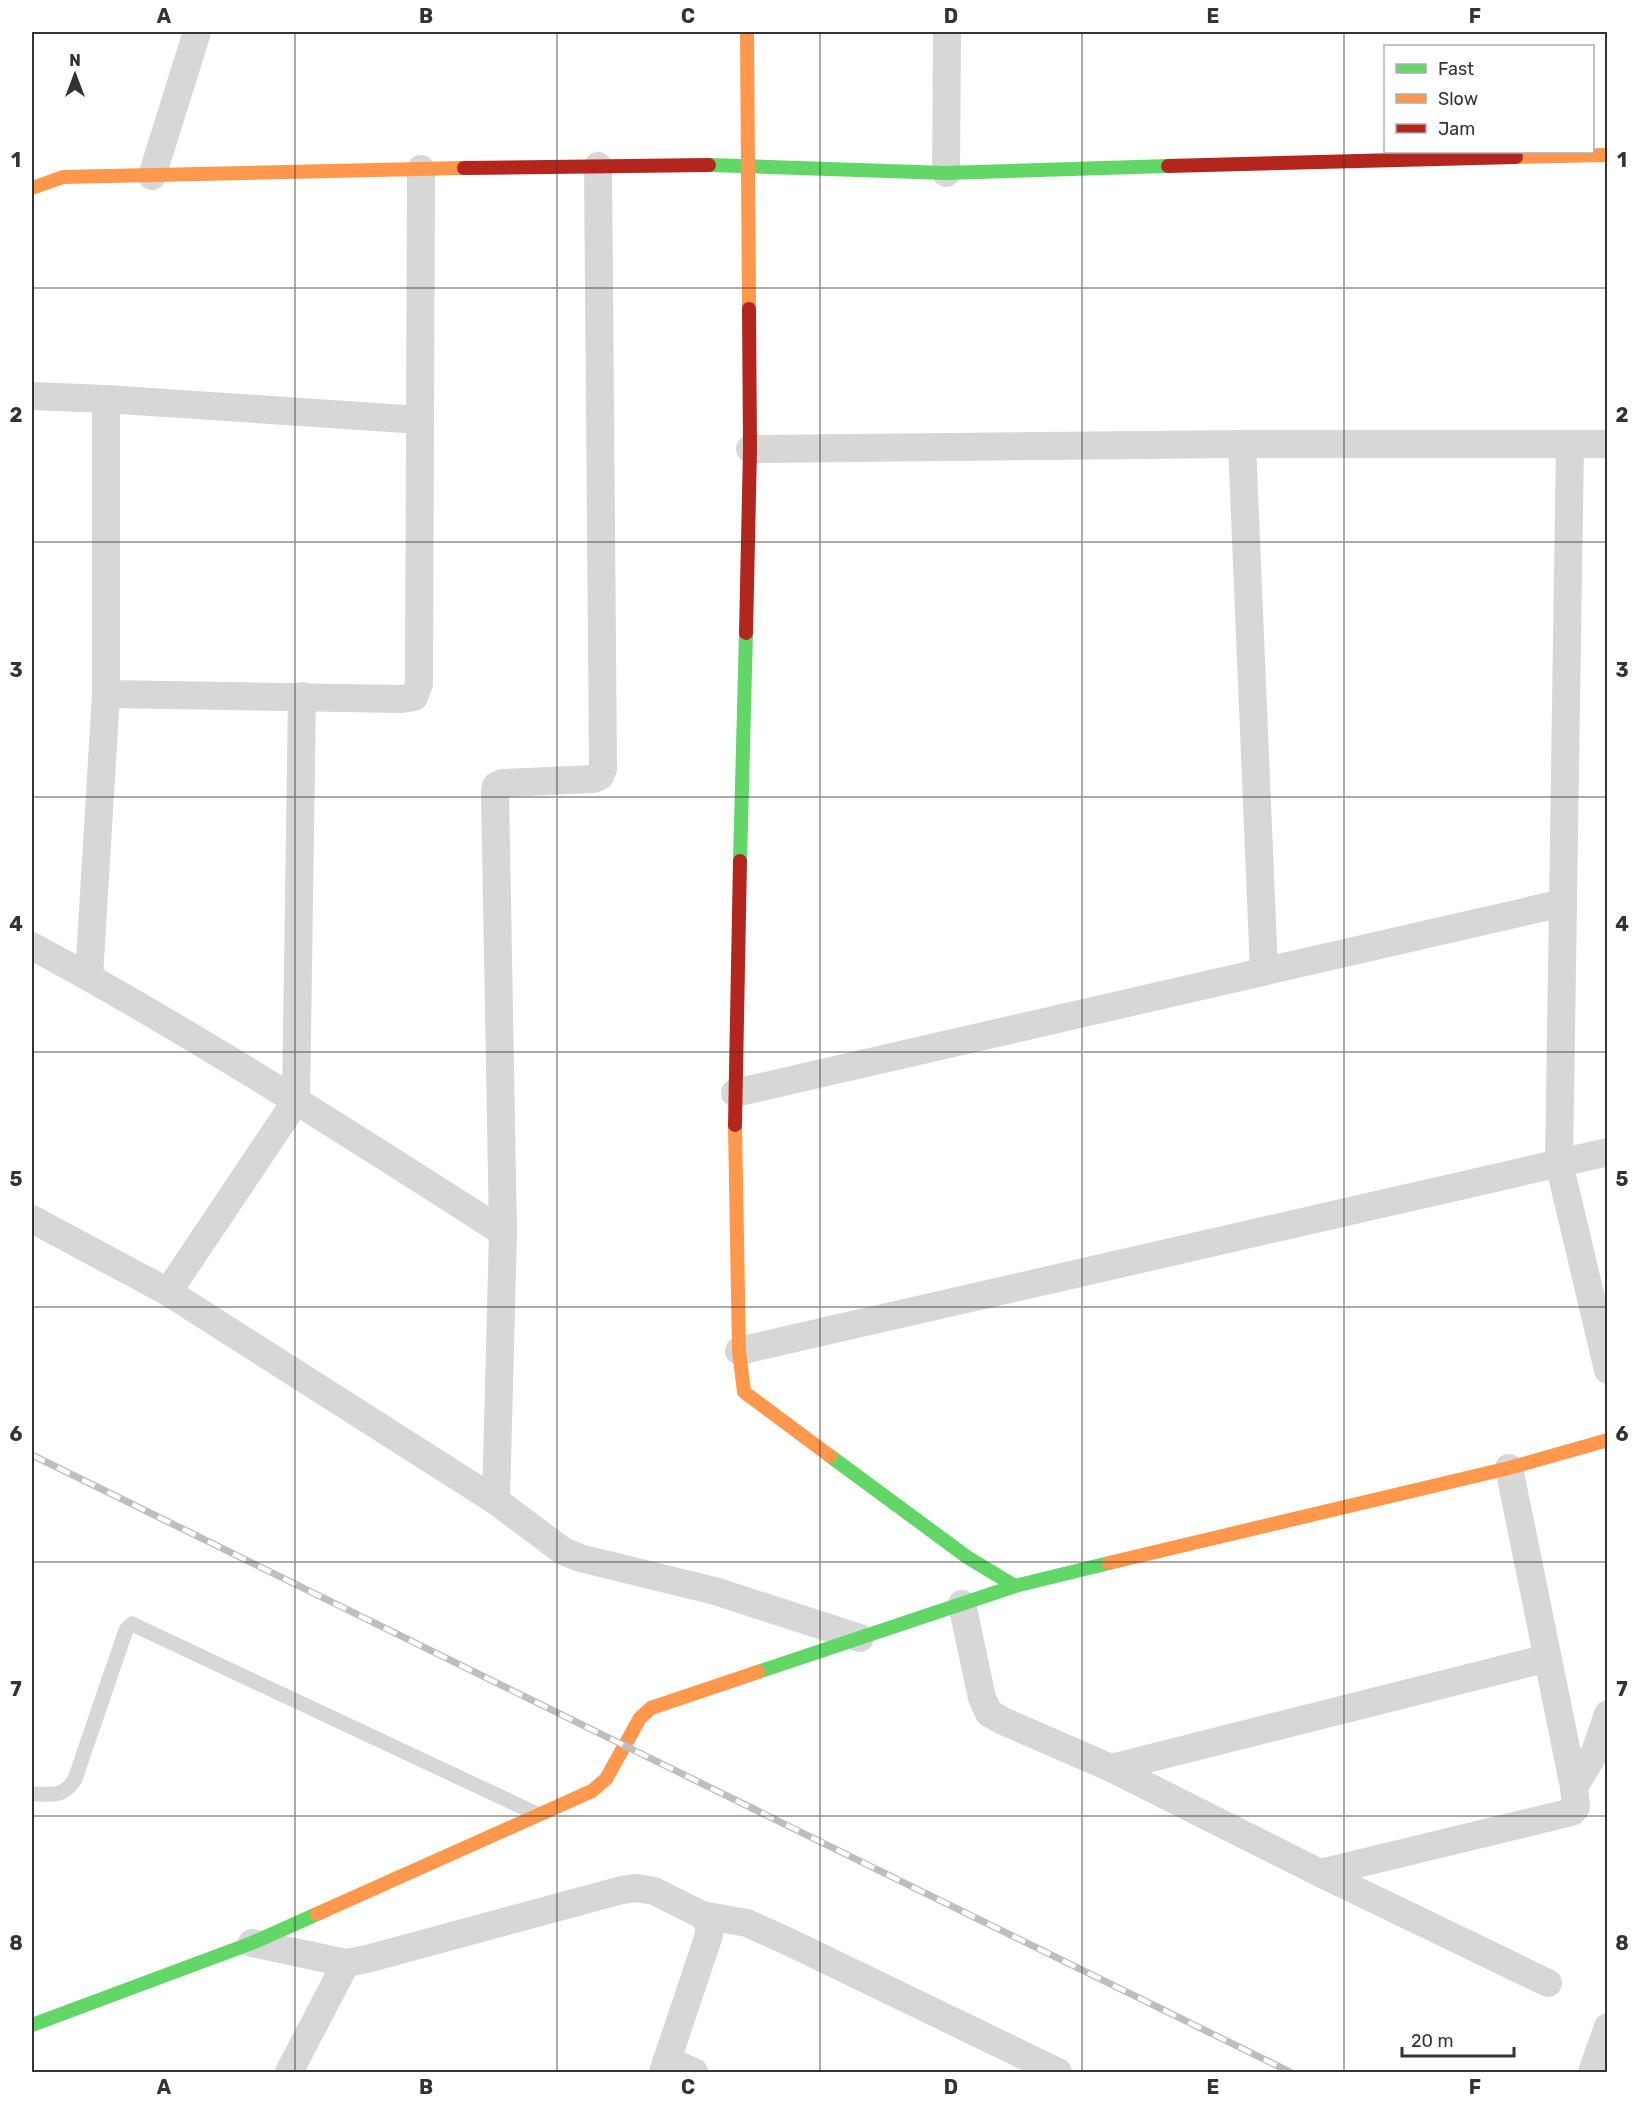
<svg xmlns="http://www.w3.org/2000/svg" width="1639" height="2104" viewBox="0 0 1639 2104" font-family="Rubik,sans-serif">
<rect width="100%" height="100%" fill="#fff"/>
<g fill="none" stroke-linecap="round" stroke-linejoin="round">
<!-- lane -->
<path stroke="#d7d7d7" stroke-width="15" d="M32,1794C52,1794 63,1798 75,1779L126,1630L132,1624L537,1814"/>
<!-- street -->
<g stroke="#d7d7d7" stroke-width="28">
<path d="M946,173L947,32"/>
<path d="M152,176L197,32"/>
<path d="M32,396L106,399L420,420"/>
<path d="M1242,444L1264,971"/>
<path d="M1570,444L1559,1163L1608,1370"/>
<path d="M750,449L1242,444H1608"/>
<path d="M106,694L402,699L414,697L419,684L421,169"/>
<path d="M32,946C193,1033 348,1133 503,1232"/>
<path d="M89,977L106,694V399"/>
<path d="M735,1093L1563,903"/>
<path d="M32,1219L168,1292L496,1501L563,1551L580,1558L715,1591L860,1638"/>
<path d="M168,1292L296,1101L302,696"/>
<path d="M739,1351L1608,1152"/>
<path d="M496,1501L503,1232L495,791L496,786L502,783L594,779L600,776L603,769L598,166"/>
<path d="M962,1604L982,1698L989,1713L1003,1721L1111,1768L1320,1873L1548,1983"/>
<path d="M1111,1768L1548,1658"/>
<path d="M1574,1787L1595,1752L1608,1714"/>
<path d="M1320,1873L1572,1812L1576,1807L1574,1787L1509,1468"/>
<path d="M702,1915L747,1923L787,1941L1058,2072"/>
<path d="M252,1943L346,1963L367,1959L622,1890L637,1888L654,1891L702,1915L709,1924V1935L663,2072"/>
<path d="M667,2060L694,2072"/>
<path d="M1593,2069L1608,2027"/>
<path d="M289,2072L346,1963"/>
</g>
<!-- fast -->
<g stroke="#63d668" stroke-width="14">
<path d="M709,165L946,173L1168,166"/>
<path d="M740,861L746,633"/>
<path d="M830,1456L967,1557L1015,1586"/>
<path d="M758,1672L1015,1586L1109,1563"/>
<path d="M32,2025L252,1943L317,1914"/>
</g>
<!-- slow -->
<g stroke="#ff974d" stroke-width="14">
<path d="M747,32L749,309"/>
<path d="M1516,157L1608,155"/>
<path d="M32,188L63,177L464,168"/>
<path d="M735,1125L739,1351L744,1392L830,1456"/>
<path d="M1109,1563L1509,1468L1608,1440"/>
<path d="M317,1914L592,1791L606,1779L640,1718L651,1708L758,1672"/>
</g>
<!-- jam -->
<g stroke="#b3261e" stroke-width="14">
<path d="M1168,166L1516,157"/>
<path d="M464,168L709,165"/>
<path d="M746,633L750,449L749,309"/>
<path d="M735,1125L740,861"/>
</g>
<defs>
<path id="rail" d="M32,1455L1290,2072"/>
</defs>
<!-- rail casing -->
<use href="#rail" stroke="#bebebe" stroke-width="7"/>
<!-- rail -->
<use href="#rail" stroke="#fff" stroke-width="4.5" stroke-dasharray="14" stroke-linecap="butt"/>
</g>
<!-- grid -->
<path fill="none" stroke="#333" stroke-width="1.5" stroke-opacity="0.55" d="M295,32V2072M557,32V2072M820,32V2072M1082,32V2072M1344,32V2072M32,288H1608M32,542H1608M32,797H1608M32,1052H1608M32,1307H1608M32,1562H1608M32,1816H1608"/>
<!-- border -->
<rect width="1639" height="2104" fill="none" stroke="#ffffff" stroke-width="66"/>
<!-- legend -->
<rect x="1384" y="45" width="210" height="108" fill="#ffffff" stroke="#adadad" stroke-width="1.5"/>
<rect x="1396" y="64" width="30" height="9" fill="#63d668" stroke="#adadad" stroke-width="1.5"/>
<text x="1438" y="75" font-size="18" fill="#333333">Fast</text>
<rect x="1396" y="94" width="30" height="9" fill="#ff974d" stroke="#adadad" stroke-width="1.5"/>
<text x="1438" y="105" font-size="18" fill="#333333">Slow</text>
<rect x="1396" y="124" width="30" height="9" fill="#b3261e" stroke="#adadad" stroke-width="1.5"/>
<text x="1438" y="135" font-size="18" fill="#333333">Jam</text>
<!-- north arrow -->
<g transform="translate(75 75)" stroke="#ffffff" stroke-width="4.5" paint-order="stroke">
<path d="M0-4.5L10 22L0 15L-10 22Z" fill="#333333"/>
<text y="-9" font-size="16" font-weight="bold" text-anchor="middle" fill="#333333">N</text>
</g>
<!-- scale -->
<path d="M1402 2047v9h112v-9" fill="none" stroke="#333333" stroke-width="3"/>
<text x="1411" y="2047" font-size="18" fill="#333333" stroke="#ffffff" stroke-width="4.5" paint-order="stroke">20 m</text>
<rect x="33" y="33" width="1573" height="2038" fill="none" stroke="#333" stroke-width="2"/>
<g font-size="20" text-anchor="middle" font-weight="bold" fill="#333">
<text x="164" y="23">A</text>
<text x="426" y="23">B</text>
<text x="688" y="23">C</text>
<text x="951" y="23">D</text>
<text x="1213" y="23">E</text>
<text x="1475" y="23">F</text>
<text x="16" y="167">1</text>
<text x="1622" y="167">1</text>
<text x="16" y="422">2</text>
<text x="1622" y="422">2</text>
<text x="16" y="677">3</text>
<text x="1622" y="677">3</text>
<text x="16" y="931">4</text>
<text x="1622" y="931">4</text>
<text x="16" y="1186">5</text>
<text x="1622" y="1186">5</text>
<text x="16" y="1441">6</text>
<text x="1622" y="1441">6</text>
<text x="16" y="1696">7</text>
<text x="1622" y="1696">7</text>
<text x="16" y="1950">8</text>
<text x="1622" y="1950">8</text>
<text x="164" y="2094">A</text>
<text x="426" y="2094">B</text>
<text x="688" y="2094">C</text>
<text x="951" y="2094">D</text>
<text x="1213" y="2094">E</text>
<text x="1475" y="2094">F</text>
</g>
</svg>
